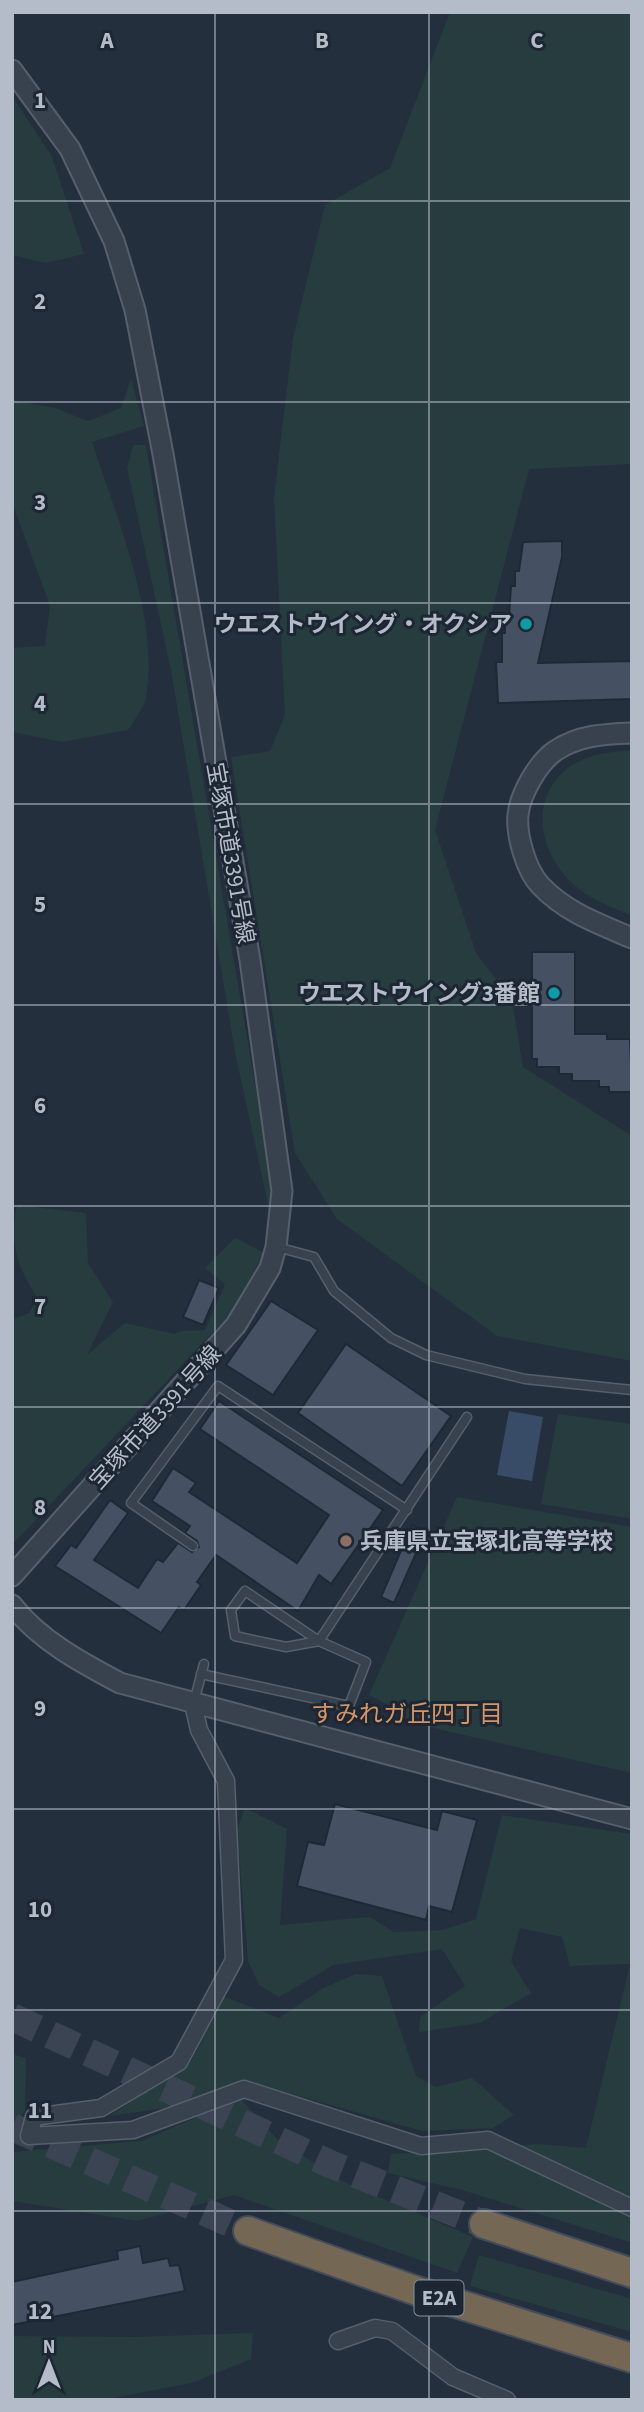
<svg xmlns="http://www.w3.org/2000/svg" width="644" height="2412" viewBox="0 0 644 2412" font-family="'Source Sans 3','Noto Sans JP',sans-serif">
<rect width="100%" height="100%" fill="#242f3e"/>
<!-- green -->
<g fill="#263c3f">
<path d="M450,12H632V464L529,469L435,830L476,953L512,1000L523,1067L632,1136V1361L497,1336L337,1219L295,1153L231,757L270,751L285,715L274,497L293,338L325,205L390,168Z"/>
<path d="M12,96L52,157L84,254L46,263L12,255Z"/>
<path d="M131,379L144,426L92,442C116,516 160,619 146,697C144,708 134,720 128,730L62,742L12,732V648L45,646L50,606L12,502V400L55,408L88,421L121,408Z"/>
<path d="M133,445H146L271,1178V1218L235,1052L171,670L127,468Z"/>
<path d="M632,750V910L630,915C617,909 603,904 591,897C544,870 521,804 569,767C587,754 611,752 632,750Z"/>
<path d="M17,1205L86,1213L88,1263L113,1302L87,1355L125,1323L175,1334L181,1331L205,1330L225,1284L205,1268L235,1238L264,1253L232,1312L12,1545V1320L29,1313L38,1299C17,1267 9,1242 17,1205Z"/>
<path d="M558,1414L632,1424V1519L541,1504Z"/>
<path d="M457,1497L632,1527V1773L411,1723L390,1706L369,1695Z"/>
<path d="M245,1808L287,1829L280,1925L370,1917L394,1932L443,1930L476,1919L502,1815L632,1834V2243L462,2190L388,2173L391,2154L538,2144L586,2148L630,1964L570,1966L562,1937L520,1928L511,1961L531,1993L480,2023L419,2032L420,2017L465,1986L442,1949L334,1965L279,1997L259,1985L248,1961L237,1829Z"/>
<path d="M356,1974L382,1976L416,2076L436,2087L472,2078L514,2115L493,2128L422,2131L246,2081L165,2108L110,2116L191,2061L225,1997L279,2018L323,1988Z"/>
<path d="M12,2054L26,2058L25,2111L12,2126Z"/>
<path d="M240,2098L277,2139L344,2182L473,2237L457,2273L234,2195L137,2221L12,2201V2152L142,2141Z"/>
<path d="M479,2255L632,2299V2332L470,2286Z"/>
<path d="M253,2333L251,2359L191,2383L103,2400H12V2336L135,2337Z"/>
</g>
<!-- water -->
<path fill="#394c67" d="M509,1411L543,1417L532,1481L497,1475Z"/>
<!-- building -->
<g fill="#455162" stroke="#1f2835" stroke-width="2">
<path d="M562,541V557L538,663L632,661V699L498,703L496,662H502V633H505V616H509L511,586H515V571H519L523,542Z"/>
<path d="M532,952H575V1034H607V1039H630L632,1092H609V1087H599V1081H572V1074H559V1067H537V1059H532Z"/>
<path d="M199,1280L219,1288L203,1325L183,1317Z"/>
<path d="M271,1301L318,1330L273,1395L226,1365Z"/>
<path d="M346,1344L451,1416L402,1486L298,1413Z"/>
<path d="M219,1401L383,1510L331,1584L319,1575L298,1611L216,1555L197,1582L201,1585L184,1610L179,1607L161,1633L55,1566L71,1545L76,1548L110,1500L128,1513L94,1560L138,1588L157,1559L163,1562L178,1543L192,1552L199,1547L197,1541L185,1533L190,1526L152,1501L173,1468L196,1483L189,1492L297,1563L329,1515L200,1429Z"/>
<path d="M412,1525L426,1531L394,1603L381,1597Z"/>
<path d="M335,1804L437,1830L442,1811L477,1820L452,1912L429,1906L426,1920L297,1886L308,1842L324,1845Z"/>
<path d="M140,2246L143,2263L168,2258L170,2266L179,2265L185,2291L12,2325V2282L118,2259L117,2251Z"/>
</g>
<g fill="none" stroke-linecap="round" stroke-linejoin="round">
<!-- motorway-tunnel -->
<g stroke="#3a4453" stroke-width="28" stroke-dasharray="28 14" stroke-linecap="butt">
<path d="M12,2017L330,2164L484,2224"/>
<path d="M12,2127L248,2231"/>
</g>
<defs>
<g id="service">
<path d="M277,1247L314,1257L334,1291L391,1338L426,1355L525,1379L632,1390"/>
<path d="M193,1546L131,1503L218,1386L407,1510"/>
<path d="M201,1674L349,1706L366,1662L319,1641L286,1647L235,1636L231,1610L245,1591L319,1641L467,1417"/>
<path d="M194,1702L204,1664"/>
</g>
<g id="minor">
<path d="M193,1704L199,1730L226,1781L234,1960L179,2062L101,2108L34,2117L29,2136L133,2130L244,2089L421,2146L488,2140L632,2208"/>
<path d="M338,2341L375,2328L392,2331L453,2377L507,2400"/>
</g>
<g id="tertiary">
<path d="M12,70L70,149L114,241L135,310L163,454L250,960L282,1191L276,1247L270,1268L236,1325L12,1576"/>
<path d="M632,733C604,734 579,735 555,751C538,763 520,794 518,815C516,835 526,870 540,885C565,912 599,924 632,938"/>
<path d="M12,1605C39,1640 82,1663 120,1683L632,1819"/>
</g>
<g id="motorway">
<path d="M484,2224L632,2273"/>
<path d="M248,2231L417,2291L632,2358"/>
</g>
</defs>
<!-- service casing -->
<use href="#service" stroke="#565f6c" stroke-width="11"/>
<!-- minor casing -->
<use href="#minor" stroke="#565f6c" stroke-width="19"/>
<!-- tertiary casing -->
<use href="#tertiary" stroke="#565f6c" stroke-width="23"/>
<!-- motorway casing -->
<use href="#motorway" stroke="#434c59" stroke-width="32"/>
<!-- service -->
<use href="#service" stroke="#38414e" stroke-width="8"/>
<!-- minor -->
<use href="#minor" stroke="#38414e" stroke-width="16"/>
<!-- tertiary -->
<use href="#tertiary" stroke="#38414e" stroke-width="19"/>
<!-- motorway -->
<use href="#motorway" stroke="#746855" stroke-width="28"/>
</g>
<!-- grid -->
<path fill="none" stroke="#b4bcc9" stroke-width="2" stroke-opacity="0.55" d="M215,12V2400M429,12V2400M12,201H632M12,402H632M12,603H632M12,804H632M12,1005H632M12,1206H632M12,1407H632M12,1608H632M12,1809H632M12,2010H632M12,2211H632"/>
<!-- markers -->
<g fill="#0f9aa8" stroke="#1d2633" stroke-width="2.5">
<circle cx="526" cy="624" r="7"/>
<circle cx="554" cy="993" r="7"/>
</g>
<circle fill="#8d6e63" stroke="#1d2633" stroke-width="2.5" cx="346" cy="1541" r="7"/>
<g text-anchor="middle" stroke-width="6" stroke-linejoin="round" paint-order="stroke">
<!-- shield labels -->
<rect fill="#1d2633" stroke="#878f9c" stroke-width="2" x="414.5" y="2280.5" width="49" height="35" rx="5"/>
<g font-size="21" font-weight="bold" fill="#b4bcc9">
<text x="439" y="2305">E2A</text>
</g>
<!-- poi labels -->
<g font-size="23" font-weight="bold" fill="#b4bcc9" stroke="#1d2633" text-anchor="end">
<text x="512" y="632">ウエストウイング・オクシア</text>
<text x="540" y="1001">ウエストウイング3番館</text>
<text x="360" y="1549" text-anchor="start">兵庫県立宝塚北高等学校</text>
</g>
<!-- street labels -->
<g font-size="23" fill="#b4bcc9" stroke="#1d2633">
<text transform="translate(231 853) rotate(80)" y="8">宝塚市道3391号線</text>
<text transform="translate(155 1417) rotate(-48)" y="8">宝塚市道3391号線</text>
</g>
<!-- neighbourhood labels -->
<g font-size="24" fill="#d59563" stroke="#1d2633">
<text x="407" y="1722">すみれガ丘四丁目</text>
</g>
</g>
<g font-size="23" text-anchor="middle" font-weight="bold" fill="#b4bcc9" stroke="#1d2633" stroke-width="6" stroke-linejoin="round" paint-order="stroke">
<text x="107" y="48">A</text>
<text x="322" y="48">B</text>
<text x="537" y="48">C</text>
<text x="40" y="108">1</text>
<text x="40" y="309">2</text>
<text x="40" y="510">3</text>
<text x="40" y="711">4</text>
<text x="40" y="912">5</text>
<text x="40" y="1113">6</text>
<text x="40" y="1314">7</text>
<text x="40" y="1515">8</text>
<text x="40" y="1716">9</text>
<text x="40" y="1917">10</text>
<text x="40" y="2118">11</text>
<text x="40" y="2319">12</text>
</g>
<!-- border -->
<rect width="644" height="2412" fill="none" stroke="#b4bcc9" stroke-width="28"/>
<!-- north arrow -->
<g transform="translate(49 2363)" stroke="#1d2633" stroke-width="5" paint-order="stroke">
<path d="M0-5L12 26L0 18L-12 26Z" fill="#b4bcc9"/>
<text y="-10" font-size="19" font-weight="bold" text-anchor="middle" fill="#b4bcc9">N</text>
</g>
</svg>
